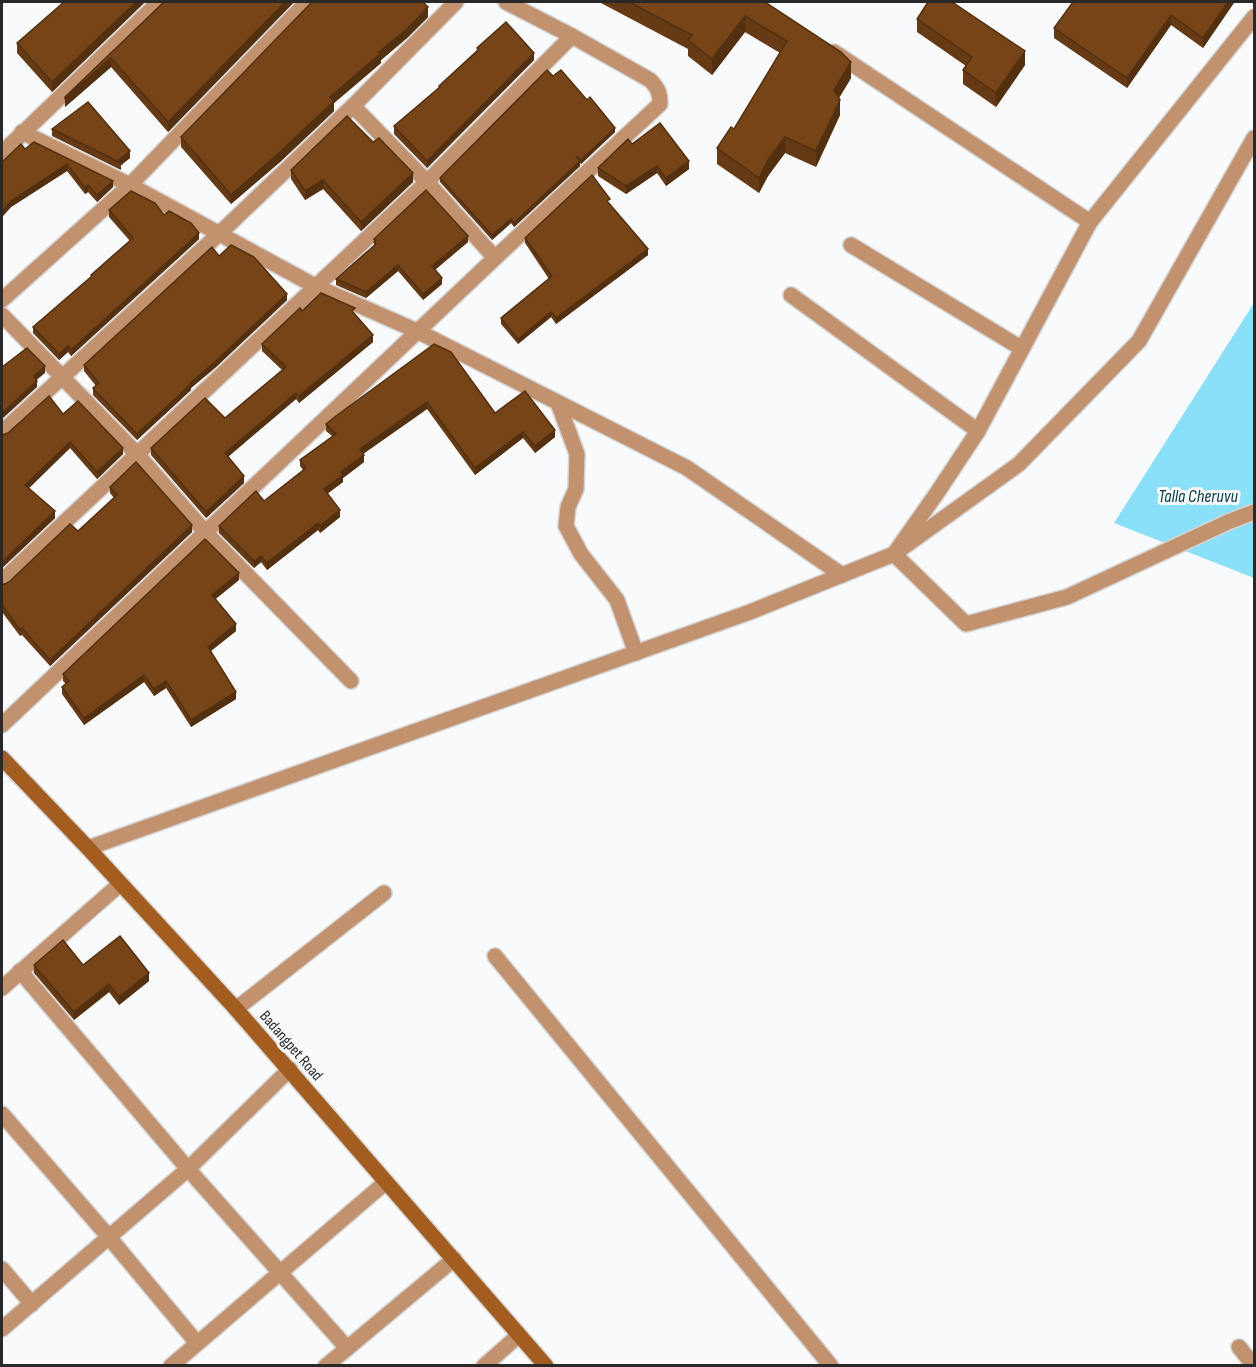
<svg xmlns="http://www.w3.org/2000/svg" width="1256" height="1367" viewBox="0 0 1256 1367" font-family="'Sofia Sans Condensed',sans-serif">
<rect width="100%" height="100%" fill="#f9fafb"/>
<!-- water -->
<path fill="#8ae0f9" d="M1254,303V578L1114,523Z"/>
<g fill="none" stroke-linecap="round" stroke-linejoin="round">
<defs>
<g id="minor">
<path d="M834,52L1090,222L978,431L937,493L894,554L966,624L1067,597L1228,522L1254,512"/>
<path d="M353,106L427,182L495,258"/>
<path d="M22,132L130,185L315,286L417,331L687,468L842,575"/>
<path d="M2,153L159,2"/>
<path d="M1090,222L1254,17"/>
<path d="M851,245L1021,348"/>
<path d="M791,295L978,431"/>
<path d="M2,300L130,185L307,2"/>
<path d="M2,315L136,453L205,532L351,681"/>
<path d="M558,403L577,454L576,489L568,507L566,526L581,554L617,600L636,653"/>
<path d="M2,432L219,234L353,106L456,2"/>
<path d="M2,581L427,182L572,36"/>
<path d="M2,725L495,258L660,104C660,93 658,88 650,80L572,36L506,2"/>
<path d="M495,956L831,1366"/>
<path d="M20,971L188,1169L347,1348"/>
<path d="M2,988L120,884"/>
<path d="M236,1009L384,893"/>
<path d="M2,1114L108,1236L197,1343"/>
<path d="M2,1269L32,1304"/>
<path d="M2,1329L188,1169L290,1069"/>
<path d="M1239,1347L1254,1366"/>
<path d="M171,1366L386,1182"/>
<path d="M326,1366L454,1259"/>
<path d="M484,1366L519,1335"/>
</g>
<path id="tertiary" d="M88,848L750,612L894,554L1019,464L1139,341L1254,138"/>
<path id="secondary" d="M2,758L88,848L236,1009L546,1366"/>
</defs>
<!-- minor casing -->
<use href="#minor" stroke="#d4d4d5" stroke-width="18"/>
<!-- tertiary casing -->
<use href="#tertiary" stroke="#d4d4d5" stroke-width="18"/>
<!-- secondary casing -->
<use href="#secondary" stroke="#d4d4d5" stroke-width="18"/>
<!-- minor -->
<use href="#minor" stroke="#c2916d" stroke-width="15"/>
<!-- tertiary -->
<use href="#tertiary" stroke="#c2916d" stroke-width="15"/>
<!-- secondary -->
<use href="#secondary" stroke="#a35d1e" stroke-width="15"/>
</g>
<!-- wall -->
<g fill="#653a14">
<path d="M61,2H145L52,92L17,53V43L63,3Z"/>
<path d="M164,2H294L168,132L111,67L65,107V97Z"/>
<path d="M599,2H765L851,78L839,98L840,115L816,167L785,153L768,176L759,193L717,164V148L734,129L780,53L745,32L712,75L688,56V49Z"/>
<path d="M1234,2L1203,48L1171,25L1127,88L1054,38V28Z"/>
<path d="M428,17L407,38L381,60V63L334,103V111L280,162L231,204L181,147V137Z"/>
<path d="M917,19L1025,65L996,107L963,84V70L966,66L917,32Z"/>
<path d="M477,48L534,60L427,168L394,134V126L439,87V86L477,51Z"/>
<path d="M553,76L615,132L581,164L580,163V166L514,227L511,223L492,240L440,182V178Z"/>
<path d="M52,129L130,158L121,165V170L52,136Z"/>
<path d="M34,142L113,187L97,202L88,192L85,194L67,171L11,207L2,217V162L25,149Z"/>
<path d="M373,142L413,182L361,231L323,189L305,200L291,179V170Z"/>
<path d="M632,144L689,169L666,186L657,173L626,194L598,176V168Z"/>
<path d="M610,204L648,255L556,324L551,317L518,344L501,324V318L549,279L525,243V238Z"/>
<path d="M109,210L164,215L199,239L71,356L68,352L59,360L33,333V327L91,277V275L130,241L109,217Z"/>
<path d="M374,239L468,242L435,270L442,284L423,300L398,271L366,298L336,285V279L374,246Z"/>
<path d="M219,256L287,300L216,367L191,388V390L137,440L93,395V388L96,386L84,371V365Z"/>
<path d="M302,311L355,315L373,342L299,403L296,399L228,457L244,483L206,518L151,455V448L225,418L282,370L262,351V344Z"/>
<path d="M434,344L495,413L555,437L535,453L523,438L475,475L427,409L363,454L364,462L343,478V482L327,494L340,517L320,533L318,530L267,570L261,562L254,568L219,533V526L264,501L303,470L300,466V460L332,436L326,431V424Z"/>
<path d="M63,414L123,454L97,479L70,448L29,488L55,518L2,568L8,433Z"/>
<path d="M110,487L192,532L50,666L22,635L20,636L2,612V584H5L9,582L78,531L114,498L110,493Z"/>
<path d="M239,580L215,599L236,631L211,651L236,699L191,727L166,688L154,696L144,682L84,725L62,694V687L66,684L63,681V674Z"/>
<path d="M34,965H83L149,981L119,1005L109,992L74,1020L34,973Z"/>
</g>
<!-- shaded-wall -->
<g fill="#533010">
<path d="M136,2H145L52,92V82Z"/>
<path d="M285,2H294L168,132V122Z"/>
<path d="M1228,2H1234V3L1203,48V38Z"/>
<path d="M428,7V17L407,38L381,60V63L334,103V111L280,162L231,204V195L330,97Z"/>
<path d="M1171,15V25L1127,88V78Z"/>
<path d="M745,16V32L712,75V59Z"/>
<path d="M1025,51V65L996,107V93Z"/>
<path d="M534,53V60L427,168V161Z"/>
<path d="M111,58V67L65,107V98Z"/>
<path d="M851,62V78L834,106V90Z"/>
<path d="M840,100V115L816,167V151Z"/>
<path d="M615,128V132L581,164V160Z"/>
<path d="M785,137V153L768,176L759,193V178L768,160Z"/>
<path d="M130,151V158L121,165V163L119,160Z"/>
<path d="M580,161V166L514,227V223Z"/>
<path d="M689,161V169L666,186V178Z"/>
<path d="M67,164V171L11,207L2,217V211L11,201Z"/>
<path d="M657,166V173L626,194V186Z"/>
<path d="M413,173V182L361,231V222Z"/>
<path d="M323,180V189L305,200V191Z"/>
<path d="M113,181V187L97,202V195Z"/>
<path d="M88,185V192L85,194V188Z"/>
<path d="M511,219V223L492,240V235Z"/>
<path d="M199,233V239L71,356V350Z"/>
<path d="M468,236V242L432,272V266Z"/>
<path d="M648,249V255L556,324V318Z"/>
<path d="M398,265V271L366,298V292Z"/>
<path d="M442,278V284L423,300V294Z"/>
<path d="M287,294V300L216,367L191,388V390L137,440V434L190,383Z"/>
<path d="M551,312V317L518,344V339Z"/>
<path d="M373,335V342L299,403V396Z"/>
<path d="M68,346V352L59,360V354Z"/>
<path d="M45,366V373L34,382V376Z"/>
<path d="M37,381V387L2,419V413Z"/>
<path d="M296,393V399L225,459V453Z"/>
<path d="M427,402V409L360,456V449Z"/>
<path d="M555,430V437L535,453V446Z"/>
<path d="M523,432V438L475,475V468Z"/>
<path d="M70,442V448L25,492V485Z"/>
<path d="M123,448V454L97,479V472Z"/>
<path d="M364,455V462L343,478V482L324,496V489L341,472Z"/>
<path d="M244,476V483L206,518V512Z"/>
<path d="M340,510V517L320,533V526Z"/>
<path d="M55,511V518L2,568V562Z"/>
<path d="M318,523V530L267,570V563Z"/>
<path d="M192,525V532L50,666V660Z"/>
<path d="M261,556V562L254,568V561Z"/>
<path d="M239,573V580L212,602V595Z"/>
<path d="M236,624V631L208,653V647Z"/>
<path d="M144,675V682L84,725V718Z"/>
<path d="M166,681V688L154,696V689Z"/>
<path d="M236,692V699L191,727V720Z"/>
<path d="M149,973V981L119,1005V997Z"/>
<path d="M109,984V992L74,1020V1012Z"/>
</g>
<!-- building -->
<g fill="#764417" stroke="#533010" stroke-width="1.5">
<path d="M64,2H136L52,82L17,43Z"/>
<path d="M164,2H285L168,122L111,58L65,98V97Z"/>
<path d="M312,2H423L428,7L407,29L379,52L381,53L330,97L334,101L280,152L231,195L181,137Z"/>
<path d="M629,2H765L841,52L851,62L834,90L840,100L816,151L785,137L768,160L759,178L717,148L731,127L734,129L787,41L745,16L712,59L688,40L692,35Z"/>
<path d="M928,2H952L1025,51L996,93L963,70L972,57L917,19Z"/>
<path d="M1073,2H1228L1203,38L1171,15L1127,78L1054,28Z"/>
<path d="M506,22L534,53L427,161L394,126L440,87L439,86L478,50L477,48Z"/>
<path d="M547,70L553,76L561,70L587,100L590,97L615,128L581,160L576,156L580,161L514,223L511,219L492,235L440,178Z"/>
<path d="M88,102L130,151L119,160L121,163L52,129Z"/>
<path d="M347,116L373,142L379,138L413,173L361,222L323,180L305,191L291,170Z"/>
<path d="M660,123L689,161L666,178L657,166L626,186L598,168L628,139L632,144Z"/>
<path d="M34,142L113,181L97,195L88,185L85,188L67,164L11,201L2,211V162L21,144L25,149Z"/>
<path d="M592,175L610,199L607,201L648,249L556,318L551,312L518,339L501,318L552,276L525,238Z"/>
<path d="M426,190L468,236L432,266L442,278L423,294L398,265L366,292L336,279L376,244L374,242L376,240L374,239Z"/>
<path d="M131,191L155,203L164,215L169,211L191,223L199,233L71,350L68,346L59,354L33,327L92,276L91,275L133,238L109,210Z"/>
<path d="M231,245L254,257L287,294L216,361L190,383L191,384L137,434L93,388L99,383L84,365L212,247L219,256Z"/>
<path d="M321,293L355,308L352,311L373,335L299,396L296,393L225,453L244,476L206,512L151,448L205,398L225,418L286,367L262,344L300,308L302,311Z"/>
<path d="M434,344L451,352L495,413L525,391L555,430L535,446L523,432L475,468L427,402L360,449L364,455L341,472L343,475L324,489L340,510L320,526L318,523L267,563L261,556L254,561L219,526L256,491L264,501L306,468L300,460L336,434L326,424L336,416Z"/>
<path d="M27,348L45,366L34,376L37,381L2,413V367Z"/>
<path d="M49,396L63,414L78,401L123,448L97,472L70,442L25,485L55,511L2,562V435L8,433Z"/>
<path d="M136,462L192,525L50,660L22,628L20,630L2,605V584H5L9,582L70,524L78,531L117,495L110,487Z"/>
<path d="M205,539L239,573L212,595L236,624L208,647L236,692L191,720L166,681L154,689L144,675L84,718L62,687L69,681L63,674Z"/>
<path d="M120,936L149,973L119,997L109,984L74,1012L34,965L63,940L83,965Z"/>
</g>
<g text-anchor="middle" stroke-width="6" stroke-linejoin="round" paint-order="stroke">
<!-- street labels -->
<g font-size="16" fill="#292929" stroke="#f9fafb">
<text transform="translate(292 1045) rotate(49)" y="6">Badangpet Road</text>
</g>
<!-- water labels -->
<g font-size="18" font-style="italic" fill="#013946" stroke="#f9fafb">
<text x="1198" y="502">Talla Cheruvu</text>
</g>
</g>
<!-- border -->
<rect width="1256" height="1367" fill="none" stroke="#292929" stroke-width="6"/>
</svg>
